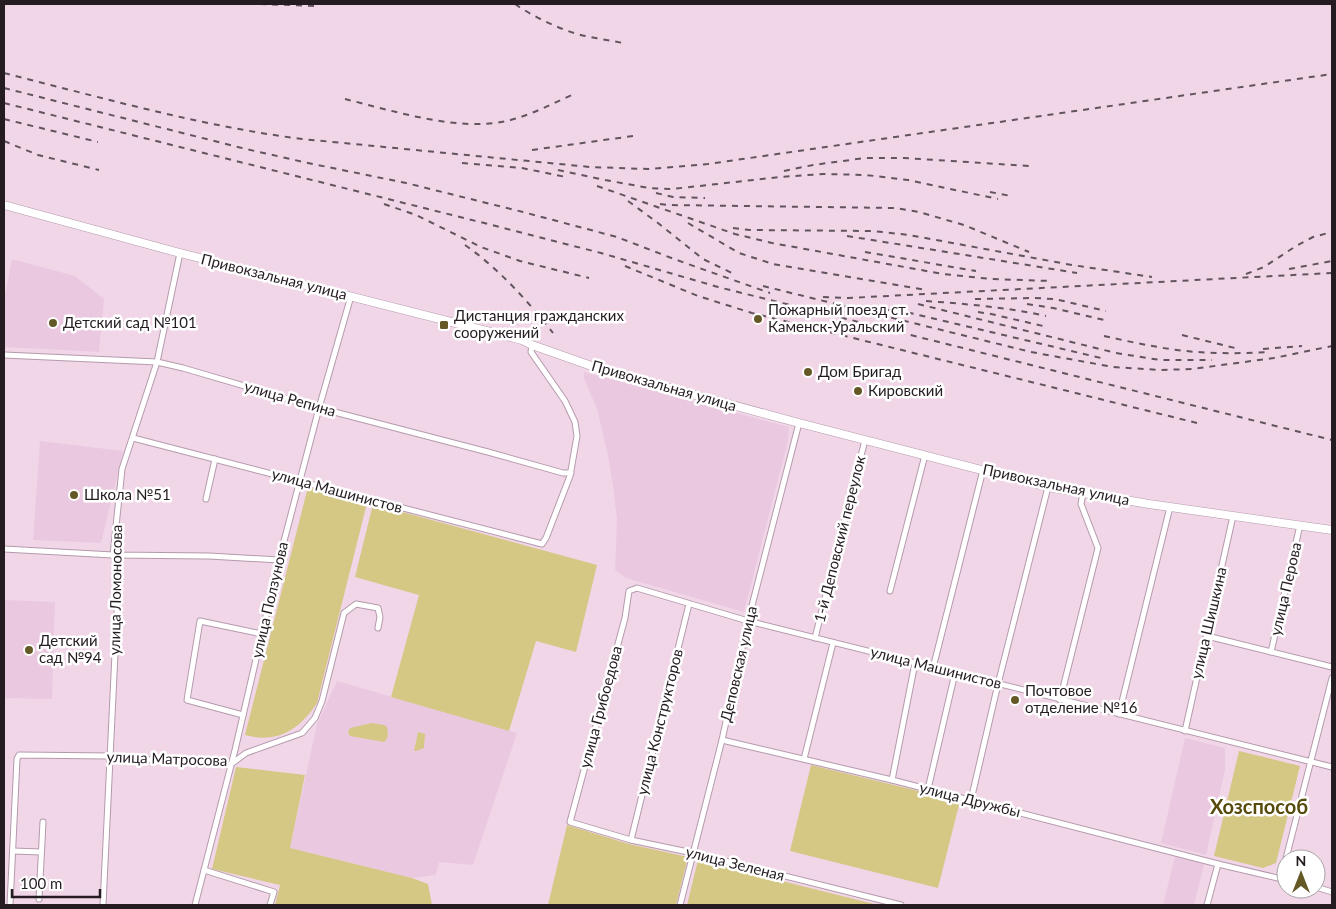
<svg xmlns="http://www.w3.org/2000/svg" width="1336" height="909" viewBox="0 0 1336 909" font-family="Lato,sans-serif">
<rect width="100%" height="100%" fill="#f1d6e8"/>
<!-- built -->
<g fill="#eac9e0">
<path d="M12,259L75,276L104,299L99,352L4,347V300Z"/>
<path d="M584,372L789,427L788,441L744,612L626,578L615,570L617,520L613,486L608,456L597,409L584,378Z"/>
<path d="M40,441L123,451L101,543L33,540Z"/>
<path d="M4,600L55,602L52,699L4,698Z"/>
<path d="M337,681L517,733L473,865L439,862L436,875L412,878L290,848L317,724Z"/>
<path d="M1185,738L1225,748V770L1206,855L1161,843Z"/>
<path d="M1175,856L1204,864L1194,905H1163Z"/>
</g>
<!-- green -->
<g fill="#d5c784">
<path d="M308,487L367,503L317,703C299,730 277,744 245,735Z"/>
<path d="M373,504L597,565L576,652L536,641L509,731L391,697L419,595L355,577Z"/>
<path d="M372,723L384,725L387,727C388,733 389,738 384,742L350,736L348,733L350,728Z"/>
<path d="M418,732L425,734L424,748L416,751H414Z"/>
<path d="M1239,751L1300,766L1276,863L1263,868L1214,856Z"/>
<path d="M811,765L960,801L938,888L790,851Z"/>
<path d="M236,767L305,775L290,848L412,878L428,884L432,905H275L280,885L212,869Z"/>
<path d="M567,825L629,844L688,857L676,905H548Z"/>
<path d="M698,860L878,905H687Z"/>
</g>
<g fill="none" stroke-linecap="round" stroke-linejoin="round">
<defs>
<g id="street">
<path d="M4,355L157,362L183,368L319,408L488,452L563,473H571"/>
<path d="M133,438L542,544L546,538L570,476L577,436L575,422L565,401L531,352L532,345"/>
<path d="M206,499L215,459"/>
<path d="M4,549L113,555L209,556L279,560"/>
<path d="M890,591L925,455"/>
<path d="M1207,636L1332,667"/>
<path d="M815,638L865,440"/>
<path d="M1271,652L1300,525"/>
<path d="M933,668L983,470"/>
<path d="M1060,700L1098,548L1081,504L1083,493"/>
<path d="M1119,714L1170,507"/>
<path d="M243,715L187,700L200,621L262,634"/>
<path d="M1185,731L1233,516"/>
<path d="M722,740L892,780L1218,864L1286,880"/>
<path d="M804,759L833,643"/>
<path d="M892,780L915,663"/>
<path d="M928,789L955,673"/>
<path d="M971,800L998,684L1048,487"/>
<path d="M631,840L689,604"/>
<path d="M13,851L41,852"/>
<path d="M204,870L274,892L270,905"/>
<path d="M1281,878L1332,678"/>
<path d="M1316,887L1332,892"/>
<path d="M39,899L43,822"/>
<path d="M10,905L17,759L19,755L110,756L122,758L230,765L246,753L302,733L315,718L322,701L344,613L356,604L378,608L380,617L378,628"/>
<path d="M103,905C108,793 114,682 119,570L113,555L122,469L157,362L180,253"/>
<path d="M195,905L235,750L279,560L319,408L351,296"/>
<path d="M680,905L722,740L748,621L799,423"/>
<path d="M901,905L693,853L631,840L570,822L625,618L629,591L637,588L748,621L1332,767"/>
<path d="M1207,905L1218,864"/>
</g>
<path id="secondary" d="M4,205L180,253L522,340L532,345L603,370L799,423L1048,487L1149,504L1332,530"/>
</defs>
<!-- street casing -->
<use href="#street" stroke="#b49bac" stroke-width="7"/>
<!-- secondary casing -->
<use href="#secondary" stroke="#b49bac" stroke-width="9"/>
<!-- street -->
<use href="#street" stroke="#fff" stroke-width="5"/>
<!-- secondary -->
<use href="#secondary" stroke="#fff" stroke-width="8"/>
<!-- rail -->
<g stroke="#62545e" stroke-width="2" stroke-dasharray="6 6" stroke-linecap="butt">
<path d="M260,4L316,6"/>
<path d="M515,4C534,17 555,27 577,34C592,38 608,40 623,43"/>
<path d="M4,73C103,98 201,126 302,139L590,167L648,169L708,164L1332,74"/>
<path d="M4,88L246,149L308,163L406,183L523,212L617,237L674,259L770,293"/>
<path d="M345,99C394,111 458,132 507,121C531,115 552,104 574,94"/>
<path d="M4,103L480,222L601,253L718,287L1332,440"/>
<path d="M4,119L98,142"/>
<path d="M4,141L38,155L99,170"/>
<path d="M532,150L633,136"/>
<path d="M462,163L522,168L566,177"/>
<path d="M558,170L605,180L649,188L672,189L780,177L823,174L866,175L908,180L998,199"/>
<path d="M784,171L813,165L865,158H904L1030,166"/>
<path d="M597,186L735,234L772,243L943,274L991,279L1052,281"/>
<path d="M990,192L1011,196"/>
<path d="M656,193L673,197L705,198"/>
<path d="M628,201L658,223L703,259L732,273"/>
<path d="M384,204L416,215L481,247L520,261L589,278"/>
<path d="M660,204L668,205L896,208L919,212L964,225L1029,252"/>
<path d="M688,223L739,253L773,264L926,290"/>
<path d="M733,228L750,230L873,231L909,235L1072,265L1152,277"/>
<path d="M847,236L1077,273"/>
<path d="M465,245C499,269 527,300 553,333"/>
<path d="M865,252L976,271"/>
<path d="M625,266L698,296L752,313L1197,423"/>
<path d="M1289,269L1332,261"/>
<path d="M1246,274L1264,267L1296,246L1313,237L1332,232"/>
<path d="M763,286L1031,352L1113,367L1160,370L1192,369L1274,358L1332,346"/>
<path d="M823,297L848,298L1332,273"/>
<path d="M975,299L1033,298L1055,299L1106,311"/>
<path d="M926,301C966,304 1006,307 1046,316"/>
<path d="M918,304L1116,353L1160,360H1212"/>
<path d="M1027,304L1053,308L1104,320"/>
<path d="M872,308L906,312L1101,358"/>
<path d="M978,312L991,314L1043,326"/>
<path d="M1182,335L1235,348"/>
<path d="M1104,336C1122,340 1140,344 1158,347C1195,354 1233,354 1270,352"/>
<path d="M1263,349L1302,346"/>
</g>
</g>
<!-- markers -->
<g fill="#645926" stroke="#fff" stroke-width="2">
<circle cx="758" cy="319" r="5"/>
<circle cx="53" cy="323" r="5"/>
<rect x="439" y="320" width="10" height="10" rx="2.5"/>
<circle cx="808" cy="372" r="5"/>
<circle cx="858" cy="391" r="5"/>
<circle cx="74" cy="495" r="5"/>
<circle cx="29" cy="650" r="5"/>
<circle cx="1015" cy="700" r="5"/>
</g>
<g text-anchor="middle" stroke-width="5" stroke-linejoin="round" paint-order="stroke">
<!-- street labels -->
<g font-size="15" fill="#251c22" stroke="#fff">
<text transform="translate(274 277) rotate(14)" y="5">Привокзальная улица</text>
<text transform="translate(664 386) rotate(16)" y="5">Привокзальная улица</text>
<text transform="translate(290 399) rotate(16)" y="5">улица Репина</text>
<text transform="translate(1056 485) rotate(12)" y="5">Привокзальная улица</text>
<text transform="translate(337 491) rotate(15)" y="5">улица Машинистов</text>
<text transform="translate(840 539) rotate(-76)" y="5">1-й Деповский переулок</text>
<text transform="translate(1286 589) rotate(-77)" y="5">улица Перова</text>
<text transform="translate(116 590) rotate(-89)" y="5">улица Ломоносова</text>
<text transform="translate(270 600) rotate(-77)" y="5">улица Ползунова</text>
<text transform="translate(1209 623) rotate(-77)" y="5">улица Шишкина</text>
<text transform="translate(739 664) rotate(-77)" y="5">Деповская улица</text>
<text transform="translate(936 668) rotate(14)" y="5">улица Машинистов</text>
<text transform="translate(601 707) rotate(-75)" y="5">улица Грибоедова</text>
<text transform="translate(660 722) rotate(-76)" y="5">улица Конструкторов</text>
<text transform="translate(167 759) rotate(2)" y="5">улица Матросова</text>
<text transform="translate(970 800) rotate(14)" y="5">улица Дружбы</text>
<text transform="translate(735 864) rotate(14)" y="5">улица Зеленая</text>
</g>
<!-- poi labels -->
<g font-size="15" fill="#251c22" stroke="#fff" text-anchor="start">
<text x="768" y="315">Пожарный поезд ст.<tspan x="768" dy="17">Каменск-Уральский</tspan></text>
<text x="454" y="321">Дистанция гражданских<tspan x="454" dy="17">сооружений</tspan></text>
<text x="63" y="328">Детский сад №101</text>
<text x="818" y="377">Дом Бригад</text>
<text x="868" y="396">Кировский</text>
<text x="84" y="500">Школа №51</text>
<text x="39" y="646">Детский<tspan x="39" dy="17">сад №94</tspan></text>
<text x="1025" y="696">Почтовое<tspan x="1025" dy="17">отделение №16</tspan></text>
</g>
<!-- district labels -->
<g font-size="20" font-weight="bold" fill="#564b0a" stroke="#fff">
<text x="1259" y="814">Хозспособ</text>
</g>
</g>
<!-- border -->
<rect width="1336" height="909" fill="none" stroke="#251c22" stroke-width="10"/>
<!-- north arrow -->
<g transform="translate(1301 874)"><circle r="24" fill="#ffffff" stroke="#a8a4a7"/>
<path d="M0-4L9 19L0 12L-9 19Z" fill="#645926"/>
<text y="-8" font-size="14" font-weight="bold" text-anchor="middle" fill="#251c22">N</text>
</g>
<!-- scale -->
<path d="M12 889v8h88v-8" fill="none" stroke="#251c22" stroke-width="2.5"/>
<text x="20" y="889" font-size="15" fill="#251c22" stroke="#ffffff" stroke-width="4" paint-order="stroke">100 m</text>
</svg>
